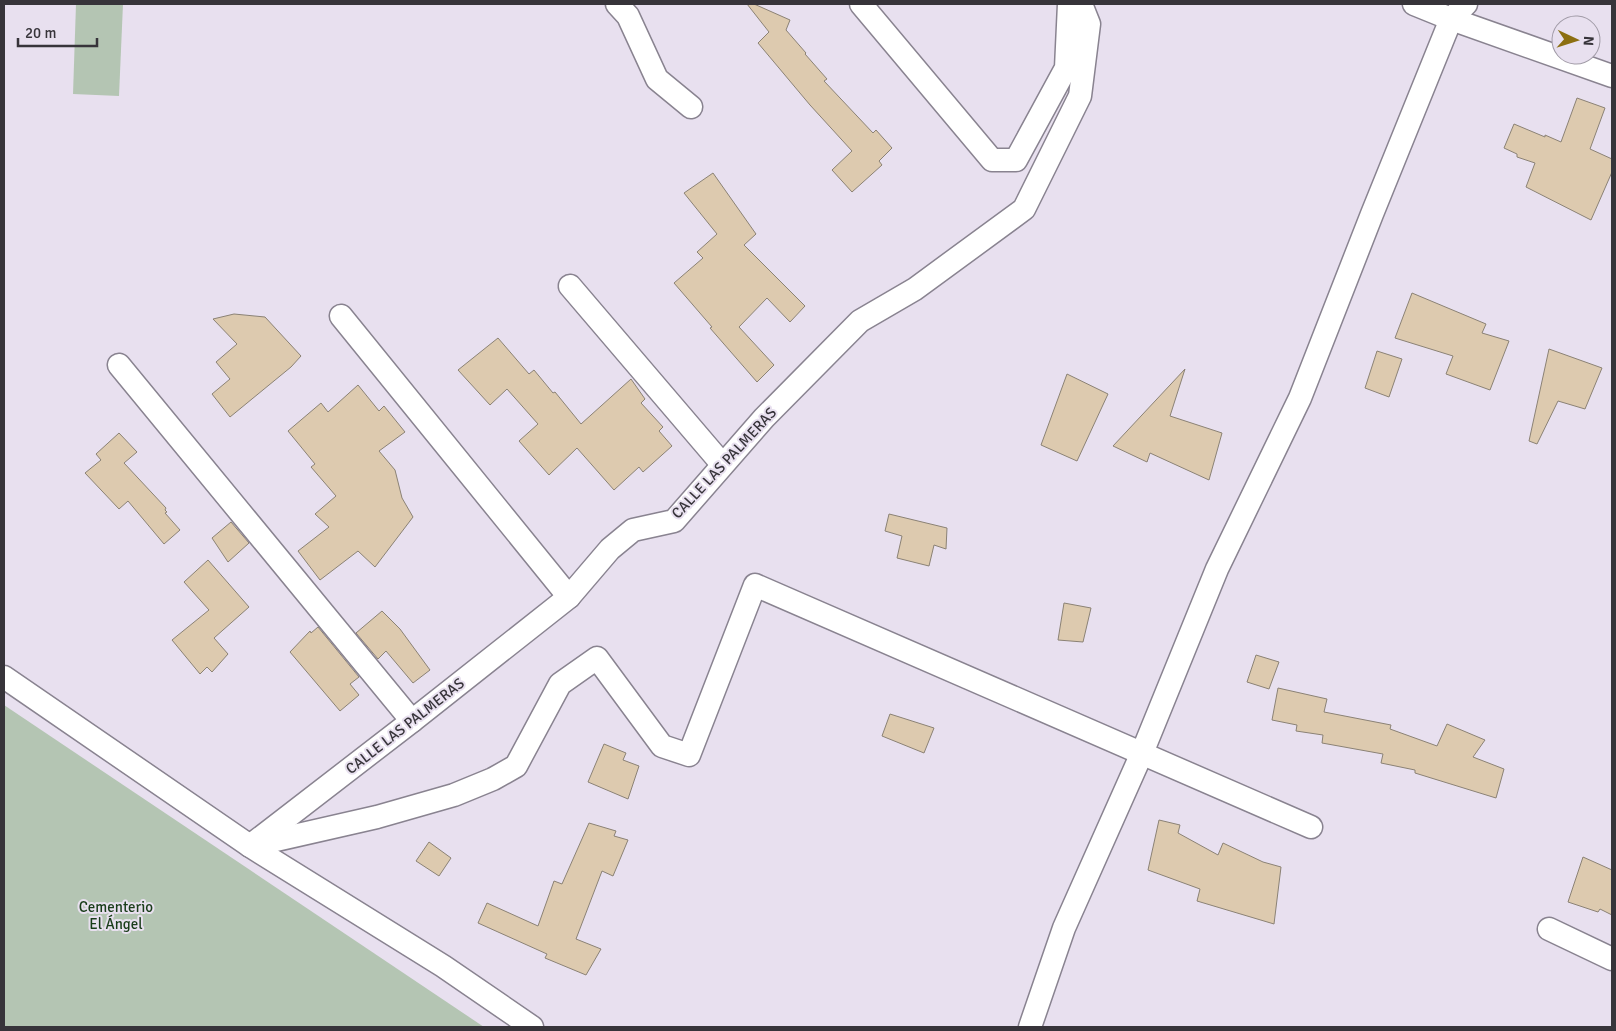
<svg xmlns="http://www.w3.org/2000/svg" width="1616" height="1031" viewBox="0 0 1616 1031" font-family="Signika,sans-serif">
<rect width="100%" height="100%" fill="#e8e0ef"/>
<!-- green -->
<g fill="#b4c5b3">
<path d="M76,4H123L119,96L73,94Z"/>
<path d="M4,705L484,1027H4Z"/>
</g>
<!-- building -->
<g fill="#ddcaaf" stroke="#8b8275">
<path d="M747,4H754L790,20L786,30L806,53L805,54L827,79L824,81L873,133L876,130L892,148L879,161L882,165L852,192L832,170L852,151L810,105L758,43L769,32Z"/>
<path d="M1577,98L1605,108L1590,149L1612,159V172L1591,220L1526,187L1535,163L1517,157V154L1504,148L1514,124L1545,137V135L1561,142Z"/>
<path d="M713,173L756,234L744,245L805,306L790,322L767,298L739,327L774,365L757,382L710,328L712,327L674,283L703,258L697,252L717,234L684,193Z"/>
<path d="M1412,293L1486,324L1482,333L1509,341L1490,390L1446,374L1453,356L1395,338Z"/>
<path d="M234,314L265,317L301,356L291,367L230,417L212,394L230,379L216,362L237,344L213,319Z"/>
<path d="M498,338L529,374L534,370L553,393L555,392L581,424L631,379L645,399L641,403L663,427L659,431L672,446L643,472L639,467L614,490L577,448L549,475L519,441L538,424L507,389L490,405L458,370Z"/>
<path d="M1549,349L1602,368L1585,409L1558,401L1537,444L1529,441Z"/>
<path d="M1377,351L1402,359L1389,397L1365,388Z"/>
<path d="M1185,369L1170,416L1222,433L1209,480L1150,453L1147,462L1113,446Z"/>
<path d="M1067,374L1108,394L1077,461L1041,445Z"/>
<path d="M358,385L379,411L384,406L405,432L379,451L395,470L402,498L413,517L375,567L358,551L320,580L298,551L329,527L315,514L336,496L311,467L315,464L288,431L321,403L328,412Z"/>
<path d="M119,433L137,452L124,463L166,508L165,510L167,512L165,513L180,530L164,544L128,501L119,509L85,473L101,460L96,454Z"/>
<path d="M889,514L947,528L946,549L934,545L929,566L897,558L902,536L885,531Z"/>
<path d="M231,522L249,543L228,562L212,538Z"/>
<path d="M208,560L249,607L214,638L228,654L212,672L207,667L200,674L172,640L209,610L184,582Z"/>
<path d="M1064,603L1091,608L1083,642L1058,640Z"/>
<path d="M382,611L400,629L430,670L413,683L386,651L378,659L356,633Z"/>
<path d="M318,627L359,677L350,684L359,695L340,711L290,652L310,631L311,633Z"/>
<path d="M1256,655L1279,662L1269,689L1247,682Z"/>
<path d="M1278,688L1327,699L1324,712L1391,725L1390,729L1437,746L1447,724L1485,740L1473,757L1504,769L1496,798L1415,773V770L1381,763L1383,754L1322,743L1323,735L1296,731L1297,725L1272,720Z"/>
<path d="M890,714L934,728L924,753L882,736Z"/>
<path d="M604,744L626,753L623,760L639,766L628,799L588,782Z"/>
<path d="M1159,820L1180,825L1178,833L1218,855L1223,843L1263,862L1281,867L1274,924L1197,901L1200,889L1148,870Z"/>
<path d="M589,823L616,831L614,836L628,840L613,876L602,871L576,939L601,949L586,975L545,958L547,954L478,923L487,903L538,926L554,881L562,884Z"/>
<path d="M429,842L451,858L439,876L416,861Z"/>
<path d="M1583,857L1612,870V915L1600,909L1598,912L1568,902Z"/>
</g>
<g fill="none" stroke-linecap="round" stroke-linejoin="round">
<defs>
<g id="street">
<path d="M617,4L628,16L657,79L691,107"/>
<path d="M861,4L992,160H1016L1066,68L1069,4"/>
<path d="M1414,4L1451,19L1612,76"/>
<path d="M570,286L722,464"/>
<path d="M341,316L569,597"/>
<path d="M119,365L412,721"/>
<path d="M4,677L250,846L443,966L532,1027"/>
<path d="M255,842L412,721L569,597L610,549L633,530L674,521L764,418L860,321L915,289L1024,209L1080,96L1089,24L1081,4"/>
<path d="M250,846L377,817L454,795L493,779L516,766L560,684L597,658L662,746L689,755L755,585L1311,827"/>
<path d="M1549,929L1612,959"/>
<path d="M1030,1027L1064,928L1142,753L1217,569L1300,398L1372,214L1451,19L1466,4"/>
</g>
</defs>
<!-- street casing -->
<use href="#street" stroke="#898390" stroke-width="25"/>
<!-- street -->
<use href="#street" stroke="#fff" stroke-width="22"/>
</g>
<g text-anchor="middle" stroke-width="4" stroke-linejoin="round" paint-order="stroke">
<!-- street labels -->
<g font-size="15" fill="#37343a" stroke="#e8e0ef">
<text transform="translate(724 463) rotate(-47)" y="5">CALLE LAS PALMERAS</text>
<text transform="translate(405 726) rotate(-38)" y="5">CALLE LAS PALMERAS</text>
</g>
<!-- park labels -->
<g font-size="15" fill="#1a3d1a" stroke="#e8e0ef">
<text x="116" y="912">Cementerio<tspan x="116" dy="17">El Ángel</tspan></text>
</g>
</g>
<!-- border -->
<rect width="1616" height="1031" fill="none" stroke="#37343a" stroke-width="10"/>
<!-- north arrow -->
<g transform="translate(1576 40) rotate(94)"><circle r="24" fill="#e8e0ef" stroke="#a19ba7"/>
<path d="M0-4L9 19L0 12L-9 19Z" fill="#8c6f11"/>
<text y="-8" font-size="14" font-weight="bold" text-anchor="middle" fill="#37343a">N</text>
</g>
<!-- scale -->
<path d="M18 38v8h79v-8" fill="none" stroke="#37343a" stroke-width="2.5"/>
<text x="25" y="38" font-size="15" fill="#37343a" stroke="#e8e0ef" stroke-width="4" paint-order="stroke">20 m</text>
</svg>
